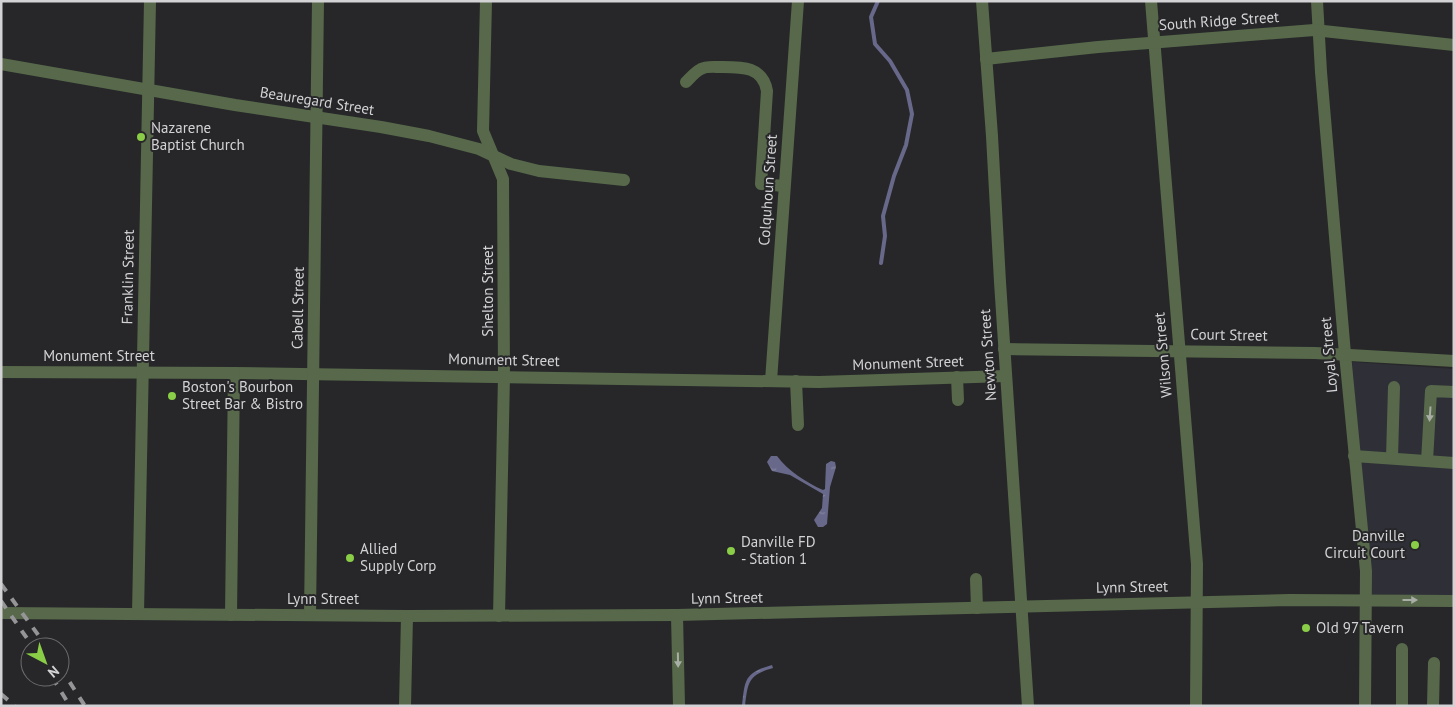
<svg xmlns="http://www.w3.org/2000/svg" width="1455" height="707" viewBox="0 0 1455 707" font-family="'PT Sans',sans-serif">
<defs>
<pattern id="water-ripples" width="26" height="14" patternUnits="userSpaceOnUse" patternTransform="scale(1.25)"><rect width="26" height="14" fill="#68688b"/><path d="M2 4q2-2 4 0t4 0M15 11q2-2 4 0t4 0" fill="none" stroke="#8484a0"/></pattern>
</defs>
<rect width="100%" height="100%" fill="#27272a"/>
<!-- built -->
<path fill="#2f2f38" d="M1352,362L1454,369V597L1372,594Z"/>
<!-- water -->
<g fill="url(#water-ripples)">
<path d="M771,456H777C788,471 807,483 823,490L825,489L826,464L831,461L835,462L836,467L830,487L827,524L823,527H818L814,520L822,508L823,494L790,475L772,471L767,462Z"/>
<path d="M772,665L773,668C748,675 748,682 745,706H742C745,680 744,673 772,665Z"/>
</g>
<g fill="none" stroke-linecap="round" stroke-linejoin="round">
<!-- stream -->
<path stroke="#68688b" stroke-width="4" d="M878,1L871,17L875,44L890,61L907,90L912,114L906,145L894,176L883,216L885,236L881,263"/>
<!-- minor -->
<g stroke="#57694a" stroke-width="12">
<path d="M486,1L483,131L503,179L504,376L499,616"/>
<path d="M982,1L992,136L1000,282L1028,706"/>
<path d="M1151,1L1197,564L1196,706"/>
<path d="M1317,1L1321,72L1345,354L1366,571L1365,706"/>
<path d="M986,59L1098,47L1314,30L1454,45"/>
<path d="M1,64L235,105L381,127L429,136L479,149L511,164L539,171L624,180"/>
<path d="M686,82C690,78 695,72 701,69C706,66 714,67 720,67C741,67 763,66 767,91L761,184L784,186"/>
<path d="M1004,349L1315,353L1454,361"/>
<path d="M1,372L234,373L819,382L1006,376"/>
<path d="M957,377L958,400"/>
<path d="M771,381L798,1"/>
<path d="M796,381L798,425"/>
<path d="M1354,456L1454,463"/>
<path d="M1392,458L1394,387"/>
<path d="M1427,461L1431,391L1454,392"/>
<path d="M976,579L977,608"/>
<path d="M1,613L407,616L677,615L1289,600L1454,601"/>
<path d="M138,614L150,1"/>
<path d="M231,615L234,373"/>
<path d="M310,615L318,1"/>
<path d="M677,615L679,706"/>
<path d="M405,706L407,616"/>
<path d="M1402,706V649"/>
<path d="M1433,706L1434,663"/>
</g>
<!-- rail -->
<g stroke="#959598" stroke-width="4" stroke-dasharray="9 9" stroke-linecap="butt">
<path d="M1,584L47,647"/>
<path d="M1,601L33,647"/>
<path d="M60,667L85,706"/>
<path d="M52,677L70,706"/>
<path d="M1,694L15,706"/>
</g>
</g>
<!-- one-way arrows -->
<defs><path id="oneway-solid" d="M-6-.8H1V-3.2L6.5 0L1 3.2V.8H-6Z" transform="scale(1.25)"/></defs>
<g fill="#a8aea5">
<use href="#oneway-solid" transform="translate(1430 414) rotate(94)"/>
<use href="#oneway-solid" transform="translate(1410 600)"/>
<use href="#oneway-solid" transform="translate(678 660) rotate(89)"/>
</g>
<!-- markers -->
<g fill="#8ace47" stroke="#27272a" stroke-width="2">
<circle cx="141" cy="137" r="5"/>
<circle cx="172" cy="396" r="5"/>
<circle cx="1415" cy="545" r="5"/>
<circle cx="731" cy="551" r="5"/>
<circle cx="350" cy="558" r="5"/>
<circle cx="1306" cy="628" r="5"/>
</g>
<g text-anchor="middle" stroke-width="4" stroke-linejoin="round" paint-order="stroke">
<!-- street labels -->
<g font-size="15" fill="#d3d3d6" stroke="#27272a">
<text transform="translate(1219 21) rotate(-4)" y="5">South Ridge Street</text>
<text transform="translate(317 101) rotate(9)" y="5">Beauregard Street</text>
<text transform="translate(768 190) rotate(-86)" y="5">Colquhoun Street</text>
<text transform="translate(128 277) rotate(-89)" y="5">Franklin Street</text>
<text transform="translate(488 291) rotate(-90)" y="5">Shelton Street</text>
<text transform="translate(298 308) rotate(-89)" y="5">Cabell Street</text>
<text transform="translate(1229 335) rotate(1)" y="5">Court Street</text>
<text transform="translate(988 355) rotate(-94)" y="5">Newton Street</text>
<text transform="translate(1163 355) rotate(-95)" y="5">Wilson Street</text>
<text transform="translate(1329 355) rotate(-95)" y="5">Loyal Street</text>
<text x="99" y="361">Monument Street</text>
<text transform="translate(504 360) rotate(1)" y="5">Monument Street</text>
<text transform="translate(908 363) rotate(-2)" y="5">Monument Street</text>
<text transform="translate(1132 587) rotate(-1)" y="5">Lynn Street</text>
<text transform="translate(727 598) rotate(-1)" y="5">Lynn Street</text>
<text x="323" y="604">Lynn Street</text>
</g>
<!-- poi labels -->
<g font-size="15" fill="#d3d3d6" stroke="#27272a" text-anchor="start">
<text x="151" y="133">Nazarene<tspan x="151" dy="17">Baptist Church</tspan></text>
<text x="182" y="392">Boston's Bourbon<tspan x="182" dy="17">Street Bar &amp; Bistro</tspan></text>
<text x="1405" y="541" text-anchor="end">Danville<tspan x="1405" dy="17">Circuit Court</tspan></text>
<text x="741" y="547">Danville FD<tspan x="741" dy="17">- Station 1</tspan></text>
<text x="360" y="554">Allied<tspan x="360" dy="17">Supply Corp</tspan></text>
<text x="1316" y="633">Old 97 Tavern</text>
</g>
</g>
<!-- border -->
<rect width="1455" height="707" fill="none" stroke="#d3d3d6" stroke-width="5"/>
<!-- north arrow -->
<g transform="translate(45 662) rotate(139)"><circle r="24" fill="#27272a" stroke="#6c6c6f"/>
<path d="M0-4L9 19L0 12L-9 19Z" fill="#8ace47"/>
<text y="-8" font-size="14" font-weight="bold" text-anchor="middle" fill="#d3d3d6">N</text>
</g>
</svg>
